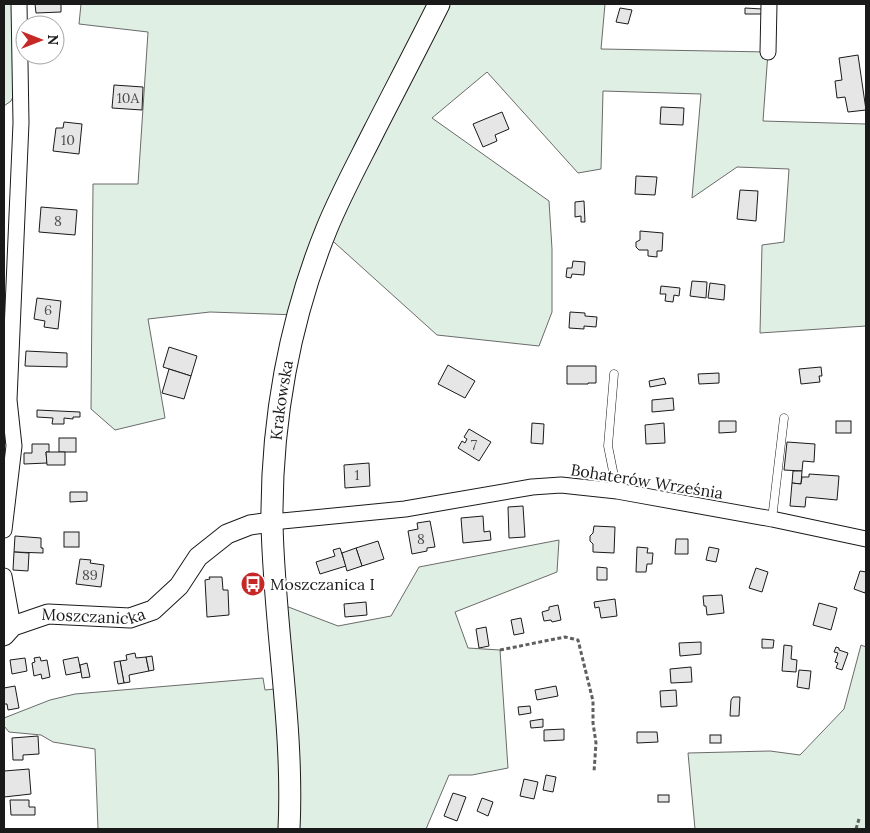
<svg xmlns="http://www.w3.org/2000/svg" width="870" height="833" viewBox="0 0 870 833" font-family="Lora,serif">
<rect width="100%" height="100%" fill="#fff"/>
<!-- green -->
<g fill="#e0efe3" stroke="#6a6a6a">
<path d="M4,4H13L14,95L11,101L4,106Z"/>
<path d="M81,4H605L601,49L768,52L763,121L866,124V326L760,333L762,245L784,242L789,169L737,167L692,198L701,94L603,91L601,169L578,173L487,72L432,118L549,201L552,249V312L539,346L437,335L325,234L298,315L210,312L148,319L165,418L115,430L91,409L93,184H138L148,32L79,24Z"/>
<path d="M559,540L557,572L455,612L468,648L500,650L508,768L472,775H449L426,829H98L95,749L53,742L41,735L9,732L4,726V718L50,700L75,694L263,678L265,690L284,688L278,603L338,626L391,616L419,567Z"/>
<path d="M861,645L866,647V829H695L688,753L770,751L800,755L844,709Z"/>
</g>
<!-- building -->
<g fill="#e6e6e6" stroke="#1a1a1a">
<path d="M35,4H61V12L36,13Z"/>
<path d="M620,8L632,10L628,24L616,22Z"/>
<path d="M745,8L762,9V14H745Z"/>
<path d="M858,55L866,110L848,112L845,97L837,98L835,81L842,80L839,58Z"/>
<path d="M114,85L143,87L142,110L112,108Z"/>
<path d="M661,107L684,108L683,125L660,124Z"/>
<path d="M502,112L509,129L495,135L497,141L483,147L473,124Z"/>
<path d="M64,122L82,124L79,154L53,151L56,128H63Z"/>
<path d="M636,176L657,177L655,195L635,194Z"/>
<path d="M740,190L758,191L756,221L737,219Z"/>
<path d="M584,201L585,222H581V216L575,217V202Z"/>
<path d="M41,207L77,210L75,235L39,232Z"/>
<path d="M640,231L663,233L662,251H657V257L648,256V250H639L636,247V242L640,240Z"/>
<path d="M573,261L585,262L584,275L572,274L571,278L566,277L567,268H572Z"/>
<path d="M692,281L707,282L706,298L690,296Z"/>
<path d="M710,283L725,285L724,300L708,298Z"/>
<path d="M661,286L680,288L679,296L674,295L673,302L665,301L666,294H660Z"/>
<path d="M37,298L61,301L58,329L44,327L45,321L34,319Z"/>
<path d="M570,312L585,313V316L597,317L596,327L584,326V329L569,328Z"/>
<path d="M169,347L197,356L191,376L163,367Z"/>
<path d="M26,351L67,353V367L25,366Z"/>
<path d="M448,365L475,381L465,398L438,384Z"/>
<path d="M567,366H596V383H588V384H567Z"/>
<path d="M821,367L822,376H819L820,382L801,384L799,369Z"/>
<path d="M169,369L191,376L184,399L162,393Z"/>
<path d="M719,373V383L699,384L698,374Z"/>
<path d="M664,378L666,384L650,387L649,381Z"/>
<path d="M673,398L674,410L652,412V400Z"/>
<path d="M37,410L80,412V417H73V419L64,418V424H52L53,418L37,417Z"/>
<path d="M719,421H736V432L719,433Z"/>
<rect x="836" y="421" width="15" height="12"/>
<path d="M532,423L544,424L543,444L531,443Z"/>
<path d="M664,423L665,443L646,444L645,425Z"/>
<path d="M469,429L491,442L479,461L458,448L462,441L465,443L467,439L464,437Z"/>
<rect x="59" y="438" width="17" height="14"/>
<path d="M787,442L815,444L814,462L803,461L802,471L784,470Z"/>
<path d="M32,444H49V452H46L47,463L24,464V453H32Z"/>
<path d="M46,452H65V465H47Z"/>
<path d="M369,463L370,486L345,488L344,465Z"/>
<path d="M793,471H802L801,484L792,483Z"/>
<path d="M809,474L839,476L837,500L806,497L805,507L790,506L792,483L801,484L802,477H809Z"/>
<path d="M70,492H87V501L70,502Z"/>
<path d="M523,506L525,537L509,538L508,507Z"/>
<path d="M483,516L484,532L490,531L491,540L463,543L461,518Z"/>
<path d="M430,521L435,547L427,548V551L412,554L408,531L418,529L417,523Z"/>
<path d="M594,526L615,527L614,553L593,552V544L590,541V536L593,533Z"/>
<rect x="64" y="532" width="15" height="15"/>
<path d="M15,536L41,538V548H43V553L14,552Z"/>
<path d="M676,539H688V554H675Z"/>
<path d="M378,541L384,559L362,566L356,548Z"/>
<path d="M637,547L648,548L647,553H653L652,564H647L646,572H636Z"/>
<path d="M709,547L719,549L716,562L706,560Z"/>
<path d="M340,548L346,566L320,574L316,562L335,556L333,550Z"/>
<path d="M356,548L362,566L347,571L342,553Z"/>
<path d="M14,552L29,553L28,571L13,570Z"/>
<path d="M80,559L91,560L90,563L104,565L101,587L76,584Z"/>
<path d="M597,567L607,568V580H597Z"/>
<path d="M756,568L768,572L762,592L749,588Z"/>
<path d="M860,571L866,572V589L865,593L854,589Z"/>
<path d="M209,577H222L223,590H228L229,615L207,617L205,580L210,579Z"/>
<path d="M722,595L724,613L707,615L706,606H704L703,596Z"/>
<path d="M615,599L617,616L601,618L599,607L595,608L594,602Z"/>
<path d="M366,602L367,615L345,617L344,604Z"/>
<path d="M819,603L837,608L831,630L813,625Z"/>
<path d="M558,605L561,620L552,622L551,620L544,621L542,612L549,610V607Z"/>
<path d="M521,618L524,633L514,635L511,620Z"/>
<path d="M486,627L489,646L479,648L476,629Z"/>
<path d="M762,639L774,640L773,648H762Z"/>
<path d="M701,642V654L680,656L679,643Z"/>
<path d="M784,645L792,646L791,659L797,660L796,672L782,671Z"/>
<path d="M836,647L839,648V650L848,653L842,670L836,668L838,663L835,662L838,653L834,652Z"/>
<path d="M135,653L136,658L146,657L149,671L129,675L130,682L124,683L120,661L127,660L126,655Z"/>
<path d="M152,656L154,670L149,671L146,657Z"/>
<path d="M40,657L41,661L47,660L50,677L42,679L41,674L34,676L32,663L35,662L34,658Z"/>
<path d="M78,657L81,672L66,675L63,660Z"/>
<path d="M25,658L27,671L12,674L10,660Z"/>
<path d="M120,661L124,683L118,684L114,662Z"/>
<path d="M87,663L90,677L82,678L80,665Z"/>
<path d="M691,667L692,682L671,683L670,669Z"/>
<path d="M799,670L811,671L809,689L797,687Z"/>
<path d="M15,686L19,708L8,710L7,704H4V688Z"/>
<path d="M556,686L558,696L537,700L535,690Z"/>
<path d="M676,690L677,706L661,707L660,691Z"/>
<path d="M733,697H740L739,716H730L731,700Z"/>
<path d="M530,706L531,713L519,715L518,707Z"/>
<path d="M543,719V727L531,728L530,721Z"/>
<path d="M564,729V740L544,741V730Z"/>
<path d="M637,732H657L658,742L637,743Z"/>
<rect x="710" y="735" width="11" height="8"/>
<path d="M38,736L39,754L23,755V760H13L12,738Z"/>
<path d="M29,769L31,794L4,797V771Z"/>
<path d="M546,775L556,777L553,792L543,790Z"/>
<path d="M524,779L538,782L534,799L520,796Z"/>
<path d="M453,793L466,797L457,821L444,816Z"/>
<rect x="658" y="795" width="11" height="7"/>
<path d="M482,798L493,802L488,816L477,811Z"/>
<path d="M10,800H29V807H35V815H11Z"/>
</g>
<g fill="none" stroke-linecap="round" stroke-linejoin="round">
<defs>
<g id="service">
<path d="M614,374L608,446L617,491"/>
<path d="M772,519L784,418"/>
</g>
<g id="minor">
<path d="M768,52L769,4"/>
<path d="M272,522L405,509L532,487L561,485L617,491L772,519L866,539"/>
<path d="M4,530L14,446L9,400L21,123L19,4"/>
<path d="M4,576L13,626"/>
</g>
<g id="tertiary">
<path id="s1" d="M4,636L13,626L48,614L130,618L153,610L179,586L198,557L227,534L250,525L272,522"/>
</g>
<g id="secondary">
<path id="s2" d="M289,829C294,727 274,625 272,523C271,423 289,321 327,228C341,194 358,163 374,131C396,88 418,46 439,4"/>
</g>
</defs>
<!-- service casing -->
<use href="#service" stroke="#1a1a1a" stroke-width="9"/>
<!-- minor casing -->
<use href="#minor" stroke="#1a1a1a" stroke-width="17"/>
<!-- tertiary casing -->
<use href="#tertiary" stroke="#1a1a1a" stroke-width="21"/>
<!-- secondary casing -->
<use href="#secondary" stroke="#1a1a1a" stroke-width="23"/>
<!-- path -->
<g stroke="#5f5f5f" stroke-width="3" stroke-dasharray="4 2.5" stroke-linecap="butt">
<path d="M500,650L565,637L578,640L593,701V723L596,743L594,772"/>
<path d="M856,829L859,819"/>
</g>
<!-- service -->
<use href="#service" stroke="#fff" stroke-width="8"/>
<!-- minor -->
<use href="#minor" stroke="#fff" stroke-width="15"/>
<!-- tertiary -->
<use href="#tertiary" stroke="#fff" stroke-width="19"/>
<!-- secondary -->
<use href="#secondary" stroke="#fff" stroke-width="21"/>
</g>
<!-- icons -->
<defs>
<symbol id="bus-disc" viewBox="-11 -11 22 22"><circle r="9.5" fill="#c62828" stroke="#fff"/><path d="M-5-6H5V4H4V6H2V4H-2V6H-4V4H-5ZM-3.5-4V0h7V-4ZM-3.5 1.2v1.5H-2V1.2ZM2 1.2v1.5H3.5V1.2Z" fill="#fff"/></symbol>
</defs>
<g fill-rule="evenodd">
<use href="#bus-disc" x="239" y="570" width="28" height="28"/>
</g>
<g text-anchor="middle" stroke-width="4" stroke-linejoin="round" paint-order="stroke">
<!-- number labels -->
<g font-size="14" fill="#4d4d4d">
<text x="128" y="103">10A</text>
<text x="68" y="145">10</text>
<text x="58" y="226">8</text>
<text x="48" y="315">6</text>
<text x="474" y="450">7</text>
<text x="357" y="480">1</text>
<text x="421" y="544">8</text>
<text x="90" y="580">89</text>
</g>
<!-- street labels -->
<g font-size="16" fill="#1a1a1a" stroke="#fff">
<text dy="6" stroke="none"><textPath href="#s2" startOffset="430">Krakowska</textPath></text>
<text transform="translate(647 481) rotate(9)" y="6">Bohaterów Września</text>
<text dy="6" stroke="none"><textPath href="#s1" startOffset="96">Moszczanicka</textPath></text>
</g>
<!-- poi labels -->
<g font-size="16" fill="#1a1a1a" stroke="#fff" text-anchor="start">
<text x="270" y="590">Moszczanica I</text>
</g>
</g>
<!-- border -->
<rect width="870" height="833" fill="none" stroke="#1a1a1a" stroke-width="10"/>
<!-- north arrow -->
<g transform="translate(40 40) rotate(90)"><circle r="24" fill="#ffffff" stroke="#a3a3a3"/>
<path d="M0-4L9 19L0 12L-9 19Z" fill="#c62828"/>
<text y="-8" font-size="14" font-weight="bold" text-anchor="middle" fill="#1a1a1a">N</text>
</g>
</svg>
